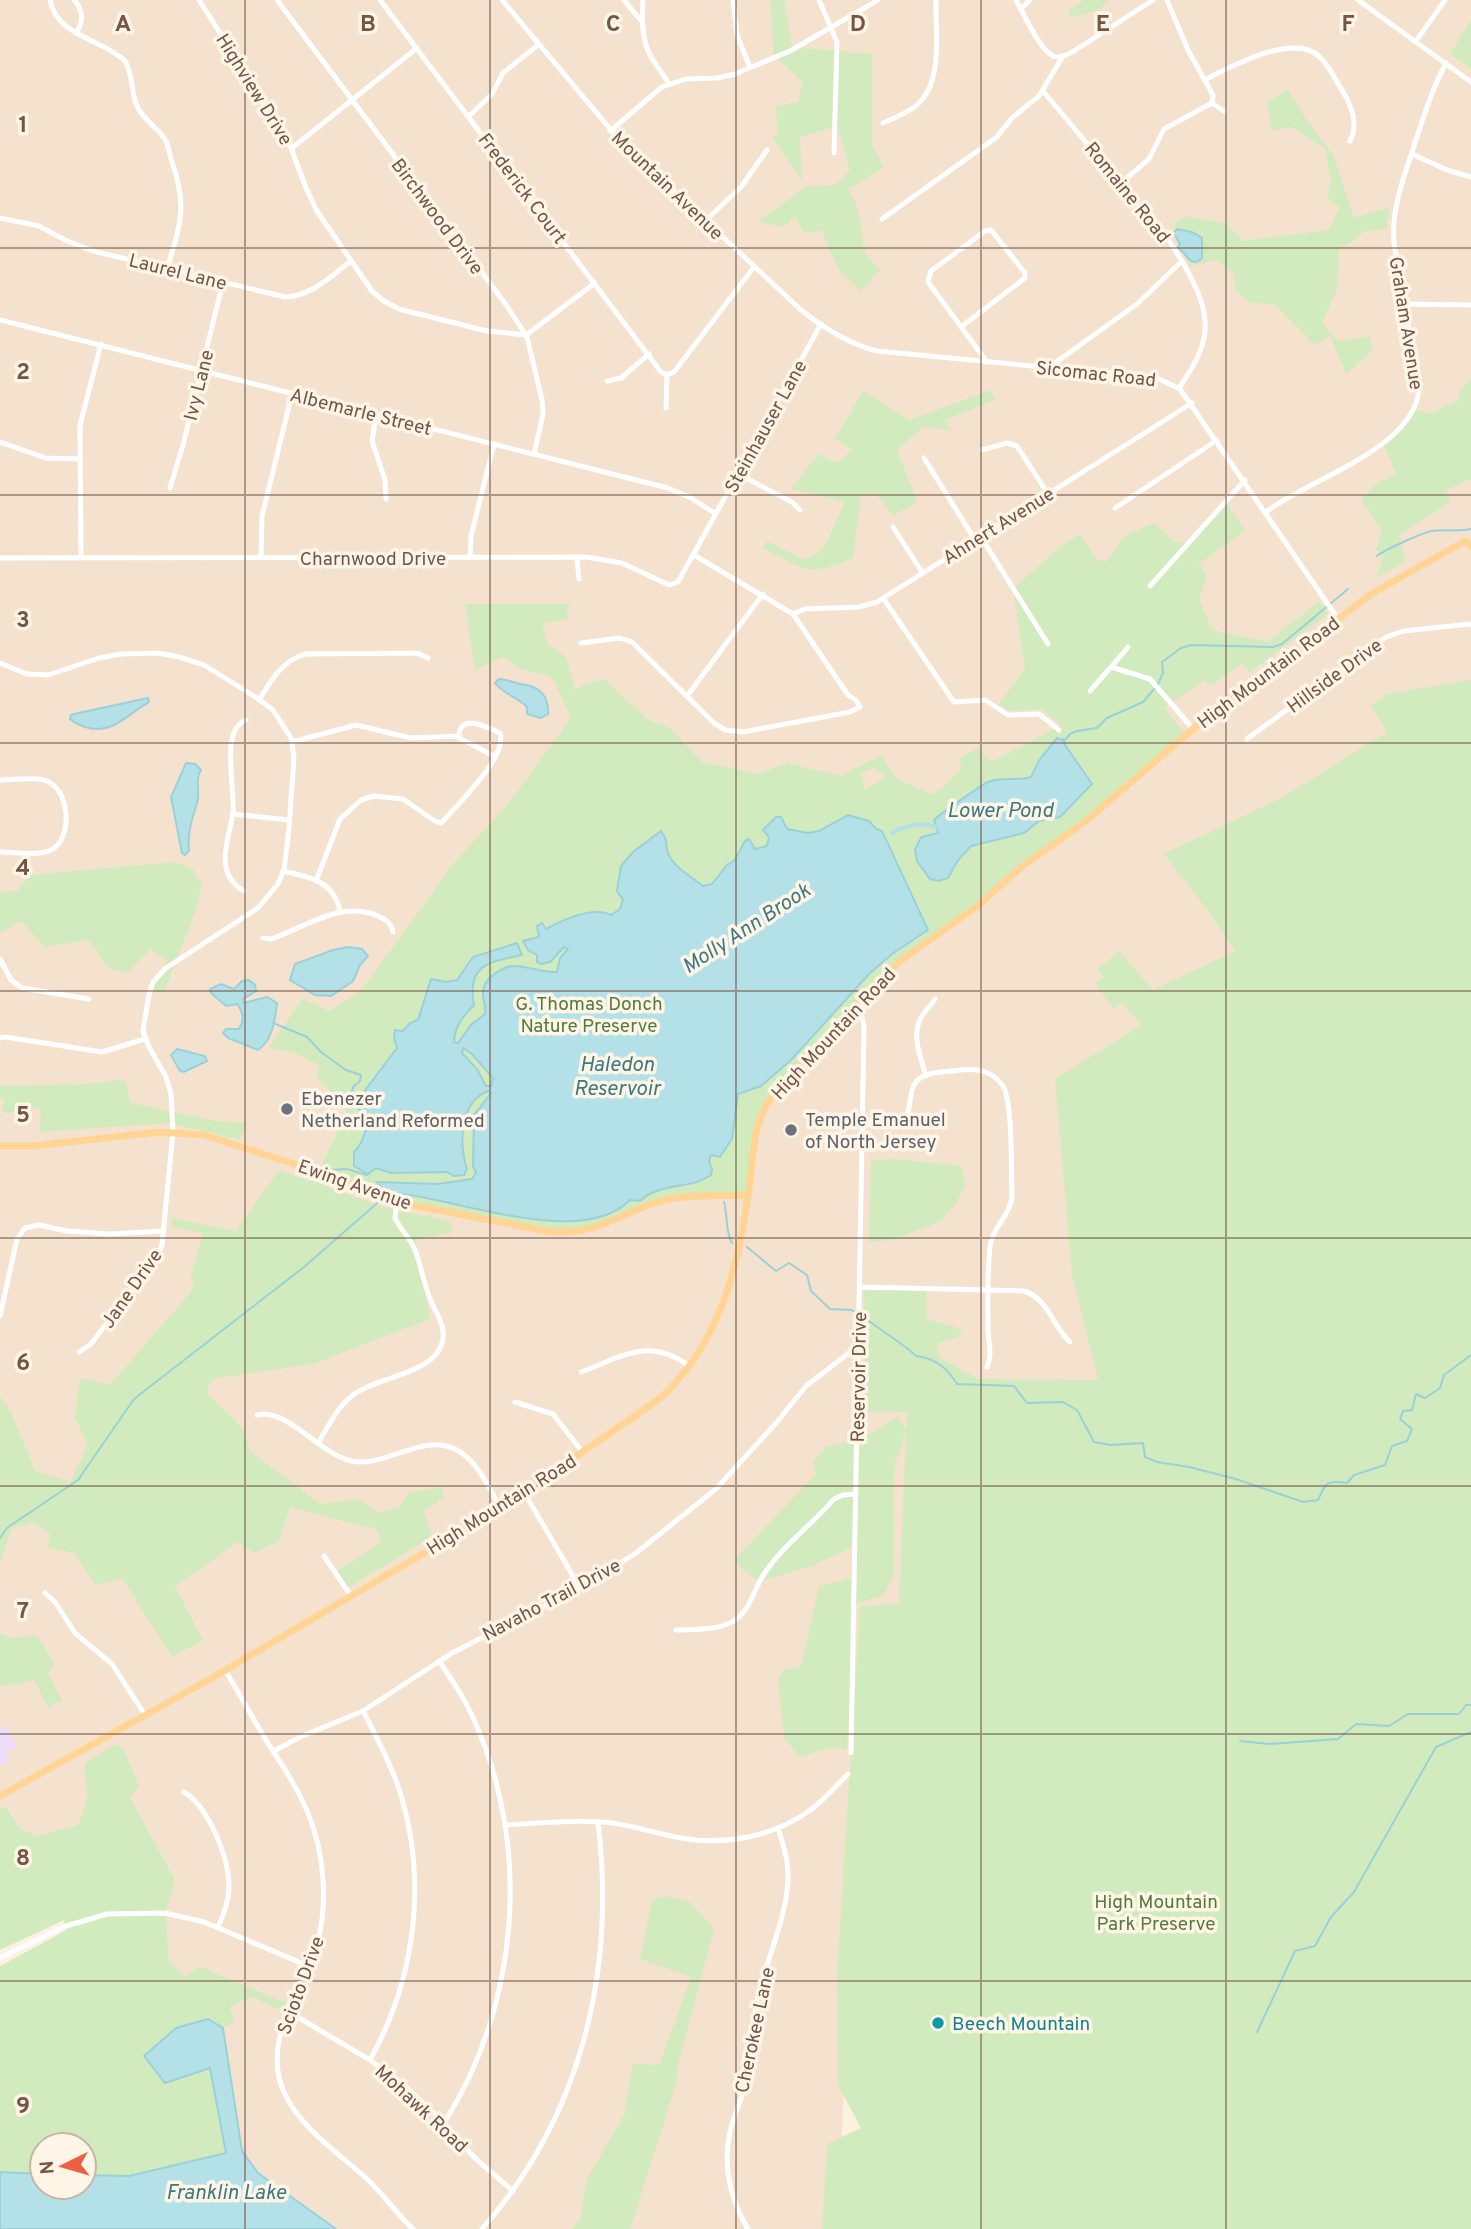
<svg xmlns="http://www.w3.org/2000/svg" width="1471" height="2229" viewBox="0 0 1471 2229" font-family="Overpass,sans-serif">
<rect width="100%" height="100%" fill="#fdf1e0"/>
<!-- residential -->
<path fill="#f5e2ce" d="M0,0H1471V726L1267,933L1109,1384L912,1611L868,1616L837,2229H336L258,2172L242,2151L223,2028L235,2023L230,2007L252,1997L290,2016L295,2007L184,1976L169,1962L166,1913L175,1880L130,1797L84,1763L87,1797L79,1824L37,1836L20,1828L7,1806L0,1809Z"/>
<!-- education -->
<path fill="#eeddf9" d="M6,1725L17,1746L6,1753L9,1760L0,1767V1728Z"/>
<!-- green -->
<g fill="#d2ebbe" fill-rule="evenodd">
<path d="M770,0H784L792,47L872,54V145L884,168L848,189L857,205L865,254L880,270L861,291L839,271L822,231L803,233L796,217L783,227L758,222L807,186L835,185L850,170L837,126L800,137L802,181L772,138L778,133L775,106L798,102L803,82L774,56Z"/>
<path d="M1084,0H1109L1099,10L1070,18L1069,10Z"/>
<path d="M1471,20V69L1450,54Z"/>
<path d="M1287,89L1308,122L1334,156L1354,218L1390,207L1386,229L1364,232L1339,250L1337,290L1322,323L1338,341L1370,336L1372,351L1346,374L1330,336L1314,345L1274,304L1250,303L1236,291L1234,274L1217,260L1190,266L1172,234L1176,222L1185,216L1227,224L1243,241L1329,230L1339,207L1327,199L1331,181L1325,149L1291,127L1272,131L1267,103Z"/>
<path d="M1471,380V479L1446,490L1451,502L1399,534L1405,562L1377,577L1383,557L1376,549L1382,531L1361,500L1375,485L1396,473L1382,441L1416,409L1429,414L1458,400L1460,389Z"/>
<path d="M991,390L995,400L945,420L950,431L924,426L897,450L917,502L893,516L875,493L861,497L853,558C807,578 805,570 763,548L767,541L805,560L824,548L845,502L791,489L818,454L836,463L852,450L835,439L863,391L909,420Z"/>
<path d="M1226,502L1245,531L1199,564L1207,576L1199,599L1212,630L1267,642L1320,601L1328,614L1250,672L1241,664L1211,686L1204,680L1164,708L1186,735L1110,801L899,962L762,1111L749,1195L672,1199L571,1232L397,1202L319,1172L347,1111L317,1077L319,1065L293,1052L269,1048L302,999L330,1011L355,995L367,983L453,864L509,803L571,718L552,677L518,668L503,657L475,670L465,604H571L567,609L568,619L542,624L548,644L566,657L575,689L604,679L648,720L670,728L702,762L757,774L787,763L841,776L881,755L895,778L931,794L941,789L962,769L959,758L978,748L991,762L1061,725L1041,709L1008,711L999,704L1025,668L1013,589L1062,545L1080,534L1096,559L1106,562L1124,536L1154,523L1176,543L1189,541ZM874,768L887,777L864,790L861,773Z"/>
<path d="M1471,680V2229H822L827,2144L861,2128L838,2085L837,1976L860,1606L899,1604L906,1432L894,1468V1574L884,1595L855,1604L847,1750L829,1748L799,1757L784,1737L778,1681L783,1670L801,1666L819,1586L855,1577V1546L812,1566L759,1582L733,1561L816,1474L813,1463L825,1447L858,1440L898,1417L906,1430L907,1412L865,1411L864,1291L927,1288L926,1319L962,1329L959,1337L936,1344L940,1358L979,1379L1098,1380L1072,1274L1055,1079L1141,1025L1122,1002L1113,1009L1095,983L1104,977L1098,969L1119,951L1153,990L1235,951L1208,911L1164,854L1283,797L1387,732L1371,705L1387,694Z"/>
<path d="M176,862L193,869L202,884L197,907L164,992L150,991L167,961L150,949L128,973L110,969L88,940L45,947L21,921L0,933V893L17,891L29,875Z"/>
<path d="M119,1080L125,1081L131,1103L216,1121L247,1123L240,1140L169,1123L39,1132L41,1108L8,1113L2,1112L4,1098H0V1086L90,1084Z"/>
<path d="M896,1159L961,1166L965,1184L957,1202L941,1221L893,1240L869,1242L871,1160Z"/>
<path d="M279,1170L309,1181H323L329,1188L383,1207L449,1221L453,1232L416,1240L430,1319L313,1364L212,1379L206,1393L241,1426L251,1452L320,1504L359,1499L378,1513L401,1506L408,1493L441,1487L444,1497L424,1512L432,1537L347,1588L337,1571L381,1542L378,1530L290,1507L279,1541L254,1553L238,1542L175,1587L203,1640L172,1657L122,1578L95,1586L75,1553L48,1548L50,1533L32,1523L12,1528L0,1563V1396L11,1412L35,1471L70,1482L88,1446L75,1418L80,1378L110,1385L188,1295L195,1283L190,1279L203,1233L173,1227L171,1218L236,1231Z"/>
<path d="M0,1633L12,1638L37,1635L54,1663L48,1674L62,1700L48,1707L34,1680L18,1684L0,1686Z"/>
<path d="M117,1744L124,1750L139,1786L130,1797L175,1880L166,1913L169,1962L184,1976L201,1967L295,2007L291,2016L252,1997L230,2007L235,2023L223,2028L208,2019L210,2067L227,2153L129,2176L84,2175V2145H42V2174L0,2172V1966L65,1931L64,1920L0,1950V1809L6,1806L20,1828L37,1836L79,1824L87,1797L84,1763Z"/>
<path d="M666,1896L690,1902L714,1929L678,2064L676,2085L630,2229H572L580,2219L587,2179L624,2115L633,2063L659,2065L691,1977L640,1959L652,1900Z"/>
</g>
<!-- water -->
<g fill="#b4e1e7" stroke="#9ad1d9" stroke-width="2" fill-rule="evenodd">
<path d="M1177,229L1192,232L1202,238V258L1197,262L1191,261L1178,247L1180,244L1174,233Z"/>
<path d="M499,679C507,679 513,683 521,684C538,686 549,695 548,714L541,718L527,714V707C517,697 502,693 495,683Z"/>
<path d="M148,698L149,702C127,714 112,736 85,727C79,724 75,724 70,719L71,715L74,714Z"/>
<path d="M1057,738L1061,740L1063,739L1065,745L1092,784L1060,817L1039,821L1024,833L971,846L958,860L948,878L939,881L930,879L917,861L915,850L921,837L938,833L934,820C936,817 983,784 988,782C1001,777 1018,781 1031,777L1040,759Z"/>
<path d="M186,763L195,764L201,770C194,781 201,791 197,803C192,820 187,832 189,851L185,855L182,853L171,797Z"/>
<path d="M848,815L869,821L876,829L882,831L928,930L892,954L870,973L791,1060L761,1086L738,1094L732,1139L720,1157L711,1155L709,1161L712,1169L711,1175C688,1191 662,1181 640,1201L630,1200C580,1251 450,1195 386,1192L377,1182L437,1184L472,1179L476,1173L473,1166L474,1115L491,1093L488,1091C459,1102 459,1144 467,1169L464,1175L454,1176L447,1172L391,1173L376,1168L368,1174L354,1166V1152C363,1143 367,1129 367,1117L351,1102L349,1097L364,1104L363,1093L397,1048L394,1038L395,1030L403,1031L410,1023L418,1020L431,979L446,982L457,980L473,957L517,943L522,955C490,962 466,964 474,1005C464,1015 454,1027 454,1042L458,1043L471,1025L485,1014C487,1004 480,997 484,987C487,977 503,966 514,966C529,966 541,973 557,972L560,958L568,949L564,947L550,962L541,964L537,962V955L528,950L523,941L539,937L537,926L542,923L546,929C563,920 593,906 611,915L620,909L623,900L617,891L621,866L633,852L661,831C670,844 664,843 668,853C673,867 692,877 703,886L712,884L727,865L734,861L745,841L749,839L755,849L767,846L769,837L763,830L776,817H781L787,829L808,833L819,831ZM463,1048L472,1054L493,1078L491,1086H486L477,1069L462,1053Z"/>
<path d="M348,947L362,949L368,956L360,965L353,981L331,996L315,995L290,980L295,964L333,950Z"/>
<path d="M249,980L255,985L256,991L243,999L244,1003L267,997L277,1003C275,1019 273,1040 258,1050L228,1038L223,1033L226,1029H239C245,1020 243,1012 237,1004L226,1006L211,993L210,989L221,984L234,989L242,981Z"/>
<path d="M177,1049L205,1056L207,1061L184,1072L180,1071L171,1055Z"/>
<path d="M208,2019L223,2028L242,2151L258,2173L336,2229H0V2172L42,2174V2187H84V2175L129,2176L226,2153L210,2068L165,2083L144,2056L176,2028Z"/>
</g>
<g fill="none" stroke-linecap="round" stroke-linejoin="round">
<!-- stream -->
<g stroke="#9ad1d9" stroke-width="2">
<path d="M1377,556C1382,551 1424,532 1432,531C1445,529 1458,532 1471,529"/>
<path d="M1158,684L1163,673L1162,662L1181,648L1191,645L1273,647L1282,644L1348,589"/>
<path d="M1064,741L1070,734L1077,731L1097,728L1107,718L1143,702L1155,688"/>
<path d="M273,1023L307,1037L321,1052L346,1070L361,1075L360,1081L354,1086L349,1097L351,1098"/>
<path d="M332,1170L347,1169L367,1175L368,1174"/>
<path d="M724,1202C728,1217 725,1231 732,1243"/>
<path d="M747,1247L776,1271L789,1263L807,1275L811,1291L830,1309L851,1310L857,1313"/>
<path d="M862,1316L908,1349L916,1356C935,1358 947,1368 957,1384L1014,1386L1027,1403L1063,1402L1077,1410L1094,1442L1111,1445L1143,1443L1145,1457L1157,1462L1189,1467L1236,1479L1303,1502L1318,1500C1326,1482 1327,1480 1347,1483L1354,1475L1385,1465L1392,1446L1407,1441L1412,1429L1400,1419L1403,1411L1412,1410L1416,1394L1425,1398L1440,1388L1444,1375L1471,1355"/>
<path d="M0,1538L7,1528L78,1480L134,1399L304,1267L383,1198"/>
<path d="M1240,1741L1269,1744L1338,1739L1356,1724L1389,1726L1408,1714H1459L1466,1705H1471"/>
<path d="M1257,2032L1295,1951L1315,1946L1331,1917L1354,1892L1436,1747L1471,1732"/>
</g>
<!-- canal -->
<path stroke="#b4e1e7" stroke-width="4.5" d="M892,833C907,825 919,822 935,827"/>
<!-- minor -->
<g stroke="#fff" stroke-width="5">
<path d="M50,0C57,37 101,38 125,61C134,75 130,93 138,108C145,121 159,129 166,141C169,148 170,156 172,162C188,208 180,225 167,269"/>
<path d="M74,0C83,10 84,22 76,33"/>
<path d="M199,0L288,140L306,188L317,211L372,291L384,301L399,309L487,331L526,335L595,283"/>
<path d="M277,0L507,306L527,337L542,400L543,414L534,454"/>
<path d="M380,0L661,372L667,375"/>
<path d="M502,0L621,142L800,309C822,327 849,344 877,351L1157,378L1180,389L1338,619"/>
<path d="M624,0L642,22"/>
<path d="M643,0C641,43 644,49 669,83"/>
<path d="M733,0L737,35L750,67"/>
<path d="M819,0L837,42L834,153"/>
<path d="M1016,0C1024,14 1039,49 1053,56C1061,59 1068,54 1074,51L1153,0"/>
<path d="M1167,0L1188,50L1213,95L1212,103L1224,111"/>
<path d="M1358,0L1471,82"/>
<path d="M1021,9L1030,0"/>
<path d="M1416,41L1445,0"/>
<path d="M1205,80C1229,67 1286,37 1313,52C1326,59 1334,78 1342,90C1352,106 1359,124 1350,141"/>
<path d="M1043,91L1171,244L1182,261L1137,304L1048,368"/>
<path d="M469,116L492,94L503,73L538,45"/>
<path d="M883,123C894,118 908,113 917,105C944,81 935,33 936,0"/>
<path d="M610,131L662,87L686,79L717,78L735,74L790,51L878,0"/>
<path d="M292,148L417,48"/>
<path d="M1412,154L1447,170L1471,177"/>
<path d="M1121,183L1149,159L1164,129L1212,103"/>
<path d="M0,218L39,226L65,240L93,251L285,297C312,296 331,276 351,261"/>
<path d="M882,219L997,137L1012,118L1039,96L1063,56"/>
<path d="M705,221L741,187L767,150"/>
<path d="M1405,304L1471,305"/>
<path d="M0,320L668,488L691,498L716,514"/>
<path d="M961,327L1025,278V273L991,230L985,231L931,271L928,282L987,362"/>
<path d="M607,381L621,378L649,354"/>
<path d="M1179,388C1215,337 1212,314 1182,261"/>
<path d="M666,408L667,375L674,372L754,267"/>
<path d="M376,415L372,441L385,480L386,499"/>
<path d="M0,442L46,458L80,459"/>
<path d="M982,450L1007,443L1017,446L1048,494"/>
<path d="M924,458L975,540"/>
<path d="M738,474L792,502L800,510"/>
<path d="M170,488L183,445L223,282"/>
<path d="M1115,508L1217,440"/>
<path d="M1266,512C1306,480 1419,448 1419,386L1394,243C1391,211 1403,179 1413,149C1423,119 1431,91 1446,63"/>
<path d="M893,527L922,572"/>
<path d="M981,537L1048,644"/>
<path d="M81,556L80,425L101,344"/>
<path d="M577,557L579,579"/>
<path d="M0,558L586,557L622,563L669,585L678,582L821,324"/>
<path d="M261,558L262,516L292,394"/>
<path d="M470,558L471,536L494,444"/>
<path d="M1150,586L1245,480"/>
<path d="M883,598L954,702L985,700L1008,715L1039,714L1059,730"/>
<path d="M793,614L805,609L859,607L877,602L1192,403"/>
<path d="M581,643L620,638L632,642L714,723L725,730L743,732L850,712L860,707L856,700L848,695L793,614L694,555"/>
<path d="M0,663L27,674L48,675L99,658L121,654L158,653L179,657L204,665L257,698L273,710L291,738L294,757L289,828L284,870L278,884L258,908L166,968L153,982L149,995L143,1031L149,1047L166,1077L171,1094L173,1132L162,1245L157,1257L91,1344L79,1352"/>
<path d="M1112,666L1128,647"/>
<path d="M1090,691L1111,667L1150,679L1193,729"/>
<path d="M687,696L763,594"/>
<path d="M259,700C272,679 281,662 305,654L417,653L428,658"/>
<path d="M1247,739L1386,637L1404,631L1471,624"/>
<path d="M292,742L356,725L411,738L459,736"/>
<path d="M0,780C14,780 31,777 44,780C71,787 74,841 49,851C35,856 15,852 0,852"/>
<path d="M233,814L289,820"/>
<path d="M283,871C310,877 334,881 340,911"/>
<path d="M316,881L340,819L361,800L374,796L403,799L435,821L441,823L444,820C459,803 508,756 500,733C487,727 458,712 459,738L494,756"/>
<path d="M244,891C211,872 231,836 233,811C235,788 220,729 246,720"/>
<path d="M263,938L271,939C306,927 341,900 378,916C387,920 391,923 393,932"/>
<path d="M0,959L11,980L22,988L89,999"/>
<path d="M0,1038L6,1037L102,1052L145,1039"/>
<path d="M926,1076C921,1058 911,1036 921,1018C924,1011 931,1006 935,999"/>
<path d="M863,1124C873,1124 885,1127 895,1124C917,1118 904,1091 919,1079C929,1071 948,1072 960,1070C976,1068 993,1071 1003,1086C1013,1103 1011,1174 1012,1198C1009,1217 992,1228 990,1247C987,1274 988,1302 988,1329C988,1342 993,1354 987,1367"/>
<path d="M860,1287L1024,1291C1049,1299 1052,1326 1070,1342"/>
<path d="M0,1316L17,1239L25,1228L39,1225L67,1231L109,1234L164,1231"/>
<path d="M581,1372C622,1357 649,1336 689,1366"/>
<path d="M515,1402L553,1414L583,1453"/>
<path d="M257,1415C288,1408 320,1454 351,1461C387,1468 420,1433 455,1449C478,1460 488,1488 501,1508"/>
<path d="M318,1443C328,1427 337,1407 353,1395C378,1375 447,1374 443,1331C442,1319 433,1308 429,1296C423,1281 421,1265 415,1250C410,1238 400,1229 395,1218L397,1202"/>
<path d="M524,1492L580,1588"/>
<path d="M324,1556L351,1596"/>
<path d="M45,1593L55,1602L75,1633L112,1664L145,1715"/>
<path d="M676,1630C695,1629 719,1631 735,1620C749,1611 753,1593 761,1579C779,1548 811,1526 834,1499L843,1495L856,1494"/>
<path d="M439,1661C452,1680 465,1699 474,1720C532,1848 519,2005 444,2123"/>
<path d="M225,1670C241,1696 255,1723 271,1748C300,1791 320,1827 323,1880C327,1938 309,1967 287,2017C252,2096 316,2134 366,2178C383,2194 396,2213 413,2229"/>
<path d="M363,1711C376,1736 390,1762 399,1789C428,1880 416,1977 370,2060"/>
<path d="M274,1751L300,1737L363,1711L452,1653L580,1588L636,1553L716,1489L777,1422L806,1386L858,1346"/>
<path d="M851,1753L864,1027L859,1001"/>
<path d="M184,1792C210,1808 230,1861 229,1890C228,1904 223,1915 218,1927"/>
<path d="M505,1825C541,1823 577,1819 612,1823C635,1826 658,1834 681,1838C724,1846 772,1837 809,1811C823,1801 835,1787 848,1774"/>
<path d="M0,1958L63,1927L107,1914L165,1913L204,1922L311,1967"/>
<path d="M289,2012L370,2060L405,2086L441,2120L476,2159L513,2191"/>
<path d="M482,2229C582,2115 616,1970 598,1822"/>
<path d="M748,2229C728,2196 721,2158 733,2121C738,2105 745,2091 748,2075C753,2052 752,2028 756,2005C764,1966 789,1913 788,1875C788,1859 783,1844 778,1828"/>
</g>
<!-- major -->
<g stroke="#ffd495" stroke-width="7">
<path d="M0,1146H33L159,1132L204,1135L319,1172L397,1202L551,1232C599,1235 619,1213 661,1201C688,1194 720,1196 749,1195"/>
<path d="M0,1796L212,1678L501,1508L658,1400C719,1347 739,1266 749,1189C754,1156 751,1125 772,1097L882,977L899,962L976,907L1024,865L1086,821L1194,728L1371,594L1465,541L1471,546"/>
</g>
</g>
<!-- grid -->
<path fill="none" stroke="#745546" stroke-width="2" stroke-opacity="0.55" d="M245,0V2229M490,0V2229M736,0V2229M981,0V2229M1226,0V2229M0,248H1471M0,495H1471M0,743H1471M0,991H1471M0,1238H1471M0,1486H1471M0,1734H1471M0,1981H1471"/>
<!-- markers -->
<g fill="#6b7280" stroke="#fff5e7" stroke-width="2.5">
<circle cx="287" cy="1109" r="7"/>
<circle cx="791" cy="1130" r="7"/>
</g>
<circle fill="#0f9aa8" stroke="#fff5e7" stroke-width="2.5" cx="938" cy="2023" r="7"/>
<g text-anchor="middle" stroke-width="7" stroke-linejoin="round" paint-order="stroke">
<!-- street labels -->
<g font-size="19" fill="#745546" stroke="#fff5e7">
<text transform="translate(255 89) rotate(58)" y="7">Highview Drive</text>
<text transform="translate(668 185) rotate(44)" y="7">Mountain Avenue</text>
<text transform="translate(523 188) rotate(53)" y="7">Frederick Court</text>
<text transform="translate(1128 192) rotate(51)" y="7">Romaine Road</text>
<text transform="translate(438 216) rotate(53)" y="7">Birchwood Drive</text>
<text transform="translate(178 271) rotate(14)" y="7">Laurel Lane</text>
<text transform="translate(1407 323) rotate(81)" y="7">Graham Avenue</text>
<text transform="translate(1096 373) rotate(6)" y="7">Sicomac Road</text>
<text transform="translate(198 385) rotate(-76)" y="7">Ivy Lane</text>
<text transform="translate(361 411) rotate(14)" y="7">Albemarle Street</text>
<text transform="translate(765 426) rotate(-61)" y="7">Steinhauser Lane</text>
<text transform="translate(998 525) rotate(-32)" y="7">Ahnert Avenue</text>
<text x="373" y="565">Charnwood Drive</text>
<text transform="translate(1268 672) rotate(-37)" y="7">High Mountain Road</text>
<text transform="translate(1334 675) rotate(-36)" y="7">Hillside Drive</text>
<text transform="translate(833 1033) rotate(-47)" y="7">High Mountain Road</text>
<text transform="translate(355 1184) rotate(19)" y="7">Ewing Avenue</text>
<text transform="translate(131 1288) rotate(-55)" y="7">Jane Drive</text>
<text transform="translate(858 1377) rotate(-89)" y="7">Reservoir Drive</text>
<text transform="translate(501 1504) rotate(-32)" y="7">High Mountain Road</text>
<text transform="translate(551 1599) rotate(-28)" y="7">Navaho Trail Drive</text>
<text transform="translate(300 1985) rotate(-70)" y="7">Scioto Drive</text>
<text transform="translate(754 2030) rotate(-78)" y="7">Cherokee Lane</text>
<text transform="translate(422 2108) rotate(43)" y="7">Mohawk Road</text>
</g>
<!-- park labels -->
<g font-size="19" fill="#527b3e" stroke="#fff5e7">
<text x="589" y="1010">G. Thomas Donch<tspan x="589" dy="22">Nature Preserve</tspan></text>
<text x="1156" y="1908">High Mountain<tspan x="1156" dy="22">Park Preserve</tspan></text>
</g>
<!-- worship labels -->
<g font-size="19" fill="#5b616d" stroke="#fff5e7" text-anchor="start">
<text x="301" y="1105">Ebenezer<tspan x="301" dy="22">Netherland Reformed</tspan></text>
<text x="805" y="1126">Temple Emanuel<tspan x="805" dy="22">of North Jersey</tspan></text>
</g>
<!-- culture labels -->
<g font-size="19" fill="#0d838f" stroke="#fff5e7" text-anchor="start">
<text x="952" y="2030">Beech Mountain</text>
</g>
<!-- water labels -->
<g font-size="21" font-style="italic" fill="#3c7982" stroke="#fff5e7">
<text x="1000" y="817">Lower Pond</text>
<text transform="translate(746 928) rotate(-33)" y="7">Molly Ann Brook</text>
<text x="617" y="1071">Haledon<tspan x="617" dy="24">Reservoir</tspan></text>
<text x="226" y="2199">Franklin Lake</text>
</g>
</g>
<g font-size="23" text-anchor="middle" font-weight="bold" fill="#745546" stroke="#fff5e7" stroke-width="7" stroke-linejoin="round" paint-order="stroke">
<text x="123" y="31">A</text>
<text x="368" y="31">B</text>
<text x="613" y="31">C</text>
<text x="858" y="31">D</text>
<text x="1103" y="31">E</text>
<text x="1348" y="31">F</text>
<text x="23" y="132">1</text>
<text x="23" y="379">2</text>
<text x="23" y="627">3</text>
<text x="23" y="875">4</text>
<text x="23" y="1122">5</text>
<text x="23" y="1370">6</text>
<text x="23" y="1618">7</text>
<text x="23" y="1865">8</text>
<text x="23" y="2113">9</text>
</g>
<!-- north arrow -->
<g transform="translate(63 2166) rotate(265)"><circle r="33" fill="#fff5e7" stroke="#c7b5a7" stroke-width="2"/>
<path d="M0-5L12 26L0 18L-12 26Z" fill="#ed603f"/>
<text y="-10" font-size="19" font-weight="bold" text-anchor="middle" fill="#745546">N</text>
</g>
</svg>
